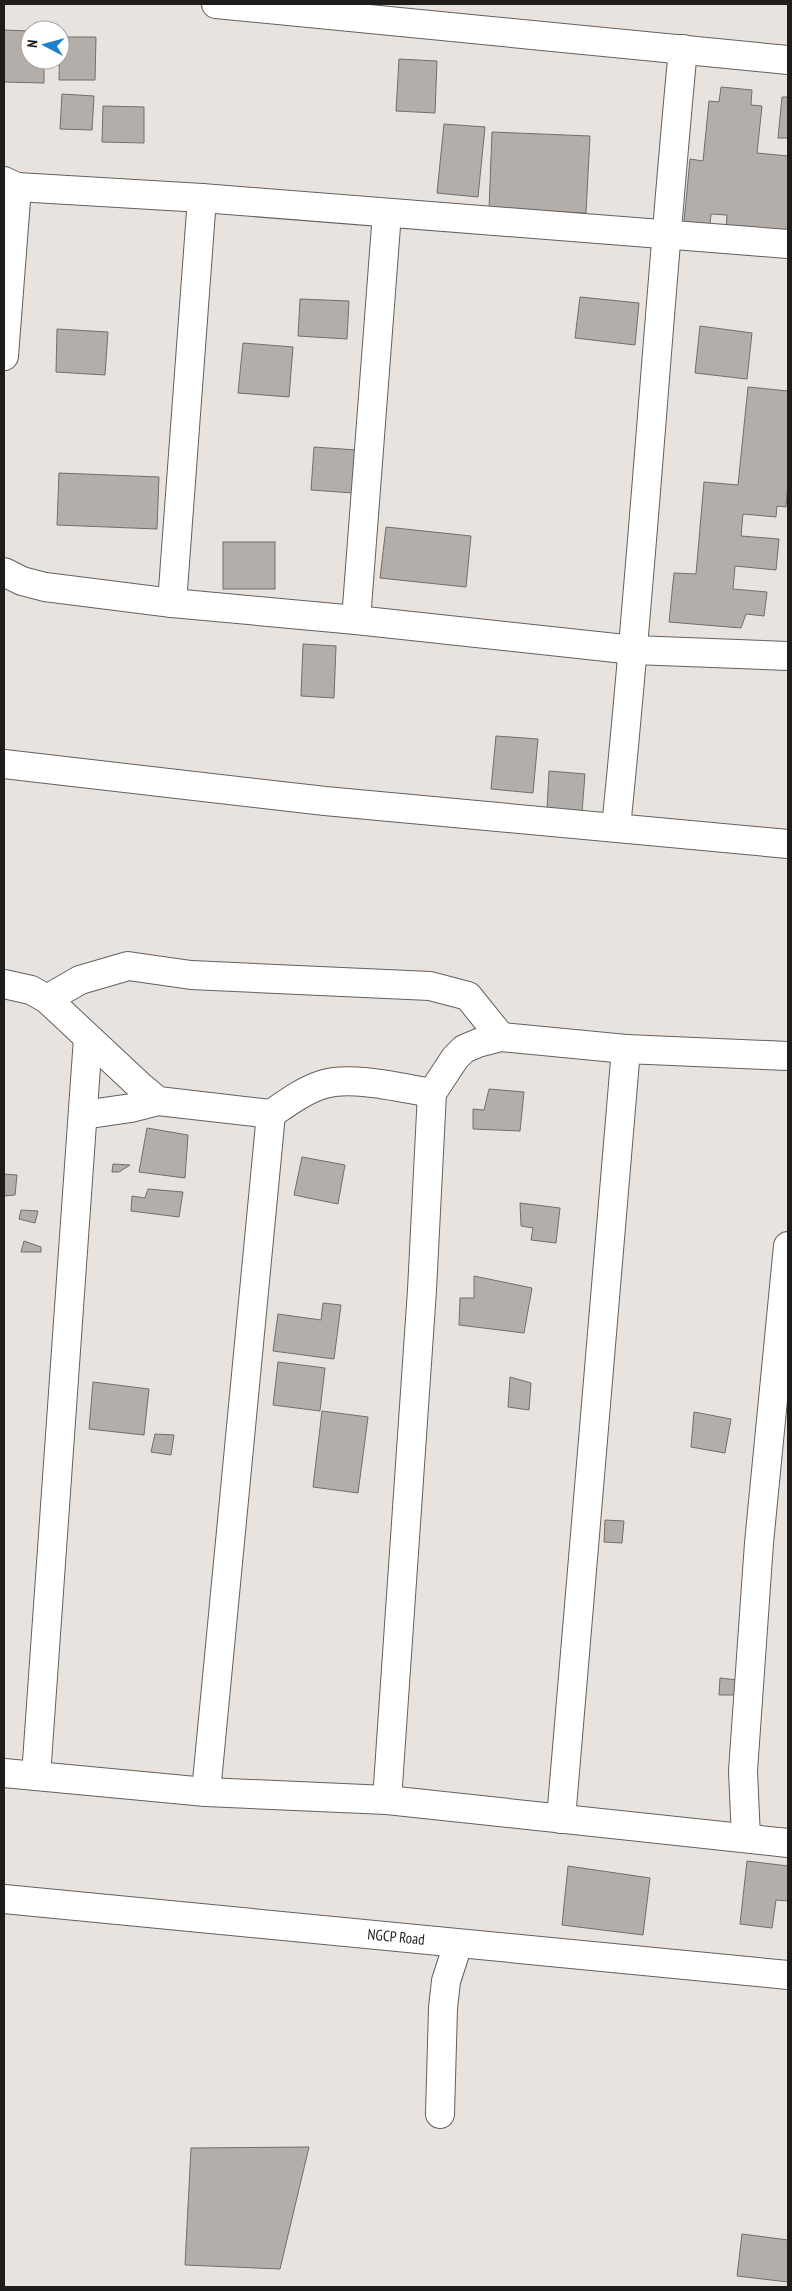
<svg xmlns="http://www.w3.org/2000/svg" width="792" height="2291" viewBox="0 0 792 2291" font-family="'PT Sans Narrow',sans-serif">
<rect width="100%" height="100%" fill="#e8e3de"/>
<!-- building -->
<g fill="#b3aeaa" stroke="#726e69">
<path d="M4,30L30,31V60H44V83L4,82Z"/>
<path d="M60,37H96L95,80H59Z"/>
<path d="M399,59L437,61L435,113L396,111Z"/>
<path d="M721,87L752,90L751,105L762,106L757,153L788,156V235L726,229L727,215L711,214L710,225L684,222L690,159L703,161L709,101L719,102Z"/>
<path d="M62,94L94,96L92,130L60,129Z"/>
<path d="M782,97H788V138H778Z"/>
<path d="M103,106L144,107V143L102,142Z"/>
<path d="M444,124L485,127L478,197L437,193Z"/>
<path d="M492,132L590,136L586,213L489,209Z"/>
<path d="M580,297L639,303L635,345L575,338Z"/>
<path d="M300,299L349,301L347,339L298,336Z"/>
<path d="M700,326L752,333L747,379L695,373Z"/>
<path d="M57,329L108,332L105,375L56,372Z"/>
<path d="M243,343L293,347L289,397L238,393Z"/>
<path d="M748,387L788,391V482L786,507L777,506L776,517L743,514L741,536L779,539L776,570L735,566L733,589L767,592L764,616L746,614L741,628L669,622L674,573L696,574L704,482L738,485Z"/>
<path d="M314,447L356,450L353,493L311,490Z"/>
<path d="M59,473L159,477L157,529L57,525Z"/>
<path d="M386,527L471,536L466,587L380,578Z"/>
<rect x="223" y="542" width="52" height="47"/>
<path d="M303,644L336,646L334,698L301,696Z"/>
<path d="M496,736L538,739L533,793L491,789Z"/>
<path d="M549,771L585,774L582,812L547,809Z"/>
<path d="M489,1089L524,1092L520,1131L473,1129V1109L484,1110Z"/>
<path d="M147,1128L188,1135L185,1178L139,1172Z"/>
<path d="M302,1157L345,1165L338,1204L294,1195Z"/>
<path d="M113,1164L130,1165L119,1172H112Z"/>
<path d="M4,1174L17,1175L15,1195L4,1196Z"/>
<path d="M148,1189L183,1192L179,1217L131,1211L132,1196L145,1198Z"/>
<path d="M520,1203L560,1208L556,1243L531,1240L533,1228L521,1226Z"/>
<path d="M21,1210L38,1211L35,1223L19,1219Z"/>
<path d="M24,1241L41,1247V1252H21Z"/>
<path d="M474,1276L532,1288L524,1333L459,1325L460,1298H474Z"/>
<path d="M323,1303L341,1305L334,1359L273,1351L278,1314L321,1320Z"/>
<path d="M278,1362L325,1368L320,1411L273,1405Z"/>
<path d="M510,1377L531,1383L529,1410L508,1407Z"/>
<path d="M93,1382L149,1389L144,1435L89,1429Z"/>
<path d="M322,1411L368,1417L358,1493L313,1487Z"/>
<path d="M694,1412L731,1419L725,1453L691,1447Z"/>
<path d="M155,1434L174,1435L171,1455L151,1452Z"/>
<path d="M605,1520L624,1521L622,1543L604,1542Z"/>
<path d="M720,1678L738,1680L735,1695H719Z"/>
<path d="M747,1861L788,1866V1901L776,1900L772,1928L740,1924Z"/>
<path d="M568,1866L650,1878L643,1935L562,1925Z"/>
<path d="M309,2147L280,2269L185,2265L191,2148Z"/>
<path d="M742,2234L788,2240V2282L737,2276Z"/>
</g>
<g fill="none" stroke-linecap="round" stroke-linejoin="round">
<defs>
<g id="minor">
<path d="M216,4L788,60"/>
<path d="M4,181L17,187L202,198L788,244"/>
<path d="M4,356L17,187"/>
<path d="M4,572L22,581L45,587L172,603L356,620L634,650L788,656"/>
<path d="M172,603L202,198"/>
<path d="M356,620L387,213"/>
<path d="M4,764L325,801L788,844"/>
<path d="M616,827C643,568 658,309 683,49"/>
<path d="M4,984L31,990L47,999L140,1086L158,1101L271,1114C287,1103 303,1091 321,1085C351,1075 400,1088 432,1093"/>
<path d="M47,999L80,980L128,966L191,975L430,986L468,996L501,1037"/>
<path d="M83,1115L131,1108L158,1101"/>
<path d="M4,1773L206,1792L387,1800L788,1843"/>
<path d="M36,1776L88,1038"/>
<path d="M206,1792L271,1114"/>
<path d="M387,1800L422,1290L432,1093L455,1058L464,1049L478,1043L501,1037L626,1049"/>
<path d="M561,1819L626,1049L788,1056"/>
<path d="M746,1838L743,1771L759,1543L788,1246"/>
<path d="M440,2114L443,2008L446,1981L458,1944"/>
</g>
<g id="major">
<path id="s1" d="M4,1899L788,1975"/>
</g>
</defs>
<!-- minor casing -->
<use href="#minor" stroke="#64605c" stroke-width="30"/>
<!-- major casing -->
<use href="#major" stroke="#64605c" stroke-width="30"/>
<!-- minor -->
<use href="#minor" stroke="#fff" stroke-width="28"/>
<!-- major -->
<use href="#major" stroke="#fff" stroke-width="28"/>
</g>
<g text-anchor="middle" stroke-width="4" stroke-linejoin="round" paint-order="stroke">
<!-- street labels -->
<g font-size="15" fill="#1f1d1b" stroke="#fff">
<text dy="5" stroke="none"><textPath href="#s1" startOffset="394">NGCP Road</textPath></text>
</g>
</g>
<!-- border -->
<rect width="792" height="2291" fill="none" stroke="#1f1d1b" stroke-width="10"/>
<!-- north arrow -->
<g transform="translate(45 45) rotate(276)"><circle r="24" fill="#ffffff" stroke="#a5a5a4"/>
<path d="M0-4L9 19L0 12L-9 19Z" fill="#1e7fcb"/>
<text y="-8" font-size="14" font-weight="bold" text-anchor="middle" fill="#1f1d1b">N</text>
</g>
</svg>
